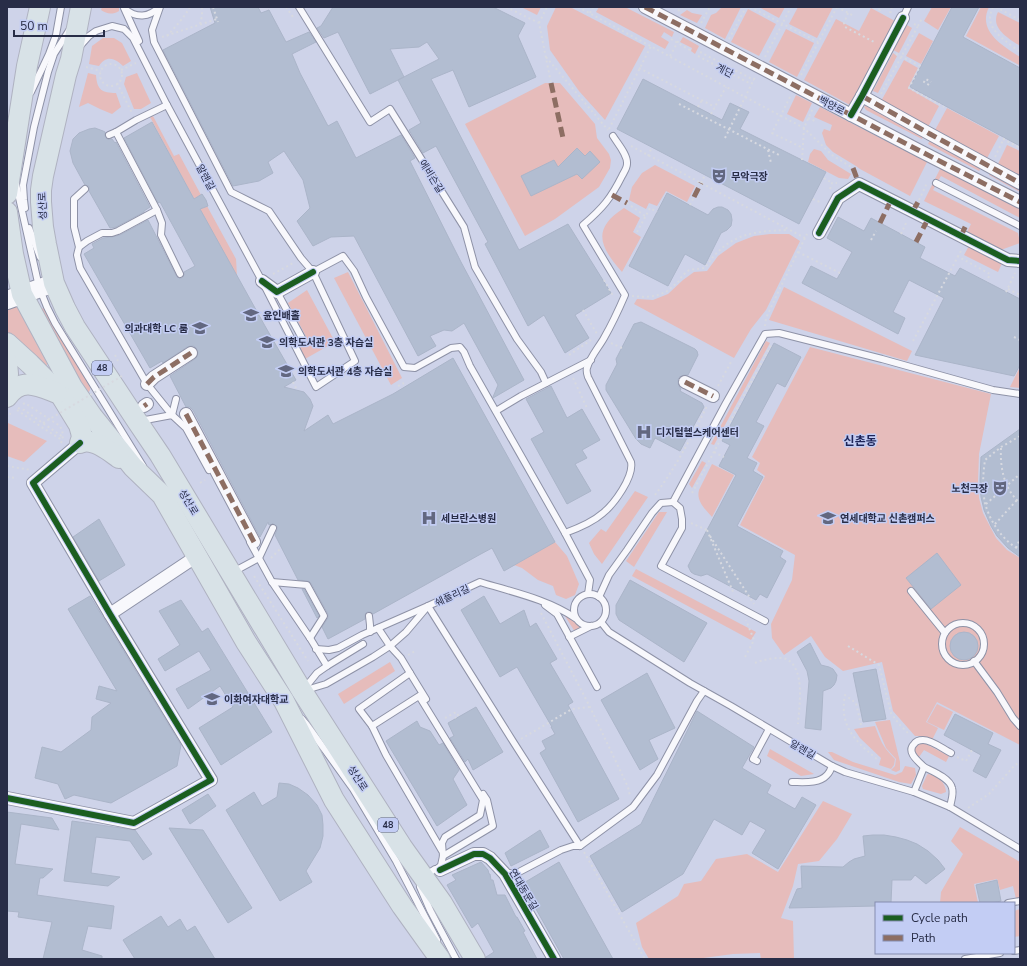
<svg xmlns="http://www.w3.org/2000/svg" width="1027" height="966" viewBox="0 0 1027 966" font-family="'Nunito Sans','Noto Sans KR',sans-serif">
<rect width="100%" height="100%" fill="#ced3e9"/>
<!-- green -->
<g fill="#e6bcbb">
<path d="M102,7H119V11C112,15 107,14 101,10Z"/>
<path d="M521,7H541L537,15Z"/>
<path d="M556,7H570L645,46L605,120L579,91L550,50L547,26Z"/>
<path d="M599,7H625L674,32L672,37L664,32L661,37L669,42L665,49L596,12Z"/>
<path d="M722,7H741L725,39L705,28L711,15L716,13Z"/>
<path d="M759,7H785L779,18Z"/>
<path d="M798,7H833L817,38L789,24Z"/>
<path d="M932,7H951L938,30L924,21Z"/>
<path d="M981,7H989C977,31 1003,46 1020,57V62L1019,65L966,36Z"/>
<path d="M871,8L895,21L850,105L804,80L836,19L859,31Z"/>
<path d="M748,9L776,24L759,56L731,42Z"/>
<path d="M687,10L692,13L702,15L697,23L680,15Z"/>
<path d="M998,12L1020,23V46C1008,38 990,28 998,12Z"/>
<path d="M907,25L912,28L899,53L893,50Z"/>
<path d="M786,29L814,43L797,77L769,62Z"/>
<path d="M919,33L933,41L921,64L906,56Z"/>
<path d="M683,37L699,46L695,54L691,51L692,48L680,42Z"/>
<path d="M103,38H114L122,43L131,61L123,66C115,58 106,55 99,66L89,64L92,46Z"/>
<path d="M893,53L897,56L878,93L873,91Z"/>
<path d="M904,60L918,68L908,88L939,106L927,129L880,103Z"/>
<path d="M88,73L96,75C97,90 102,93 116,93L121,107L112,114L100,109L88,103L79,107Z"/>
<path d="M137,73L151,103L141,109H134L124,84L126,77Z"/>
<path d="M545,83H560L595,124L597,138L609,154L611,160L610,168L599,187L555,219L525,236L465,124Z"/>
<path d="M796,95L812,103L803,122L787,114Z"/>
<path d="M866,105L870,106L924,135L922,139L866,110L864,107Z"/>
<path d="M820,107L927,162L910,196L860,169L856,166L833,152L826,145L822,133L824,129L830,131L832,125L814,117Z"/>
<path d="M947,108L999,136L986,160L934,132Z"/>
<path d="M153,116L174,156L179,154L201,195L194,199L150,117Z"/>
<path d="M930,140L981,168L979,171L928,144Z"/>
<path d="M1007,145L1020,151V178L997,166Z"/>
<path d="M814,149L821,151L828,160L851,174L848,179L839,178L808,162L810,154Z"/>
<path d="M655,165L695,186L687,202L666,191L657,206L649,203L646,209L629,200L632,187L642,173Z"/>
<path d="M941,167L1020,209V218L941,176L933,190L1018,233L1020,243L998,251L966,234L971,224L924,201Z"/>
<path d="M990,172L1020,187V192L989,175Z"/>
<path d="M207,206L236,259L237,276L200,209Z"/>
<path d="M624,208L640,218L633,232L641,237L622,272C600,247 591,229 624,208Z"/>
<path d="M770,234H789L800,241L766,310L751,329L734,358L634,304L637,299L653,300L668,294L683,280L694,272L707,271L718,256L736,243L754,236Z"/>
<path d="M970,244L1003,261L998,272L964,255Z"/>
<path d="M348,272L402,378L391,385L334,278Z"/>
<path d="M784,287L912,351L907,361L769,320Z"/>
<path d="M307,290L335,342L305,359L299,346L308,340L288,303Z"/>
<path d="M16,305L47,363V366L44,367L7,332V306Z"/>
<path d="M41,308L45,309L46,310L90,387V390L88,393H85Z"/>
<path d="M766,341L770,343L714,445L711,444Z"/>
<path d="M810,347L991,394L979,454L978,482L979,498L983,513L996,538L1007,550L1020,558V745L937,702L926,722L938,728L932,740L920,736H915L893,711L882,662L843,671L825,657L811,636L784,655L772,638L771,624L792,580L795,555L740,525L765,476L757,470L760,463L752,457Z"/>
<path d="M1020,367V388L1010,387Z"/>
<path d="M8,423L47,441L24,462L7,456V426Z"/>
<path d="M702,461L706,463L692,488L689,484Z"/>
<path d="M712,464L734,475L712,517C705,509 696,501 699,490Z"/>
<path d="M635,491L648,497L602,564L594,554L589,543L601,529L606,532Z"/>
<path d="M659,512H667L634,567L626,561Z"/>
<path d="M555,542L567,556L579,584L575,595L566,599L556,595L553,586L538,580L522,568L514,565Z"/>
<path d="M636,569L756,632L751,640L632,576Z"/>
<path d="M569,614L580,628L575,632L565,616Z"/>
<path d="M390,662L395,671L344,704L338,694Z"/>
<path d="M937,704L953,712L944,730L927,722Z"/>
<path d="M890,720L900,762V770L896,772L891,770L895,766L896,759L886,748L875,722Z"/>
<path d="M875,726C881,742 883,747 895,759L894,765L891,769L879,765L881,758L860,738L854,729Z"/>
<path d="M922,742L926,744L949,756L946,762L924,750L919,757L915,754C914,748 916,744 922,742Z"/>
<path d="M770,749L814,774L801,776L767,756Z"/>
<path d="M828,752H832L853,762L895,775L902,772L905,766L915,768L916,775L911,784L899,782L834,760Z"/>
<path d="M928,774C937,775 946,783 946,792L941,794L923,789L922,786L927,775Z"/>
<path d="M823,801L852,814L837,839L819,861L798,864L793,886L781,918L793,921L794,959H761L760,953L733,954L696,959H649L642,947L636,923L678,896L684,884L701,881L716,859L747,854L778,872Z"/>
<path d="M960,827L1020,862V898L1016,899L1013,886L1000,890L997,879L974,884L978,903H940L941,892L963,854L951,841Z"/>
<path d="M1020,909V936L1014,937V911Z"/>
</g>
<!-- building -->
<g fill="#b2bdd1" stroke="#abb5c9">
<path d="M210,7H258L261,13L269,10L286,42L309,32L316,42L292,54L300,73L328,126L337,121L356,158L401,135L415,158L410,161L461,262L524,380L493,398V397L498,385L464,323L452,331L444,330L430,336L436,346L418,356L354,236L331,237L313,246L297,221L310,208L303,180L284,151L268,162L273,173L259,181L233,186L163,50L215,23Z"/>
<path d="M333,7H493L525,23L518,36L536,77L469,107L453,70L431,79L519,250L568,224L611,293L575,315L589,338L565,353L544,315L528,326L485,244L488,242L436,146L423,153L409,130L421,123L398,80L439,59L427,42L419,47L390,49L404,77L370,94L338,32L324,38L317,28L321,26Z"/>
<path d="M952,7H979L963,37L1020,68V146L910,87Z"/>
<path d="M643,79L722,120L730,103L749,112L740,129L826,172L799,224L617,129Z"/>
<path d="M152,122L194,199L202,194L206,200L208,206L200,209L265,326L296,380L284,387L304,392L310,399L313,406L304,431L328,415L333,424L393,394L453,358L555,542L504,571L492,548L479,555L373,614L370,612H367L365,615V619L328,639L322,627L328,618V614L311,583L308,581L298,580L275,535L277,530V526L273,524L269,525L268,522L260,537L193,410L190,407H186L170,376L195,359L197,357L198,353L197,349L194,346H191L187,347L163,363L162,361L150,368L84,254L94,248L92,244L103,238L112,237L120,235L148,220L177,277L180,278H182L184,275V272L195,266L160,202L158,203L124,138Z"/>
<path d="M95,128L103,131L105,132V136L107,139H112L115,143L116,142L150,207L144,211V212L116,227L111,228H110L89,191V186L85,185L73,163L70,151L73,139L79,133L89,129Z"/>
<path d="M577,148L585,156L590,151L600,162L582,179L577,174L531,196L521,176L554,160L558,167Z"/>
<path d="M667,193L708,215L713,209L718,207H722L728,210L731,214L732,220L731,226L727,230L721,233L705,265L685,254L668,286L629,266Z"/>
<path d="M838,217L864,231L871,218L925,247L920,258L955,276L960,268L1020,299V365L1014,376L915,355L944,298L909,280L893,312L905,318L898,334L802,283L811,266L837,279L852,252L827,238Z"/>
<path d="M641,322L695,349L697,351L698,355L688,375H684L681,376L678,379V383L679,386L681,389L680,391L702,403L704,407L680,451L655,438L650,448L641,444L636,439L606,390V385L617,364L616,359L634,324Z"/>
<path d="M774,343L801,357L785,387L777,383L756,422L764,426L747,458L757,463L753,471L763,477L737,526L783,551L780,557L786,561L767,598L760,594L756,600L707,574L701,576L694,574L691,572L688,566L736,475L719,466L730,445L722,441Z"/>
<path d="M551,386L567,418L582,409L600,440L582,450L587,458L575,464L591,491L567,504L531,439L544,432L526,399Z"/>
<path d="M1020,429V557L1008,548L997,536L991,526L984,510L981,497L980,480L981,457Z"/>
<path d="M99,519L125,565L99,581L73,537Z"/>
<path d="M937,553L961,585L931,609L906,578Z"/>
<path d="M630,580L707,623L684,662L619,620L616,614V605Z"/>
<path d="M302,589H304L319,616L317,618Z"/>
<path d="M90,596L181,745L177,766L111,803L74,795L65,799L58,784L35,778L42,747L61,752L91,730L92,717L111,703L96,699L99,686L117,691L68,609Z"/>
<path d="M484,596L500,624L524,610L530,627L536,623L557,659L550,663L573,702L568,705L619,799L578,822L540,753L546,749L542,741L555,734L551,727H552L517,667L500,677L461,610Z"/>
<path d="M181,600L202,632L208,628L272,732L221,765L199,728L233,707L220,686L188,709L176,689L211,670L199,651L165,671L158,659L180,645L159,611Z"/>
<circle cx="964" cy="646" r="14"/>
<path d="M810,643L821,665L829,667L833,669L837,675L836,681L834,685L831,688L823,691L821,730L805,728L809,681L807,671L797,652Z"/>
<path d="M876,669L886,719L863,722L853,673Z"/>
<path d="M647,673L675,728L649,740L658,759L640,770L601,700Z"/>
<path d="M476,707L503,752L473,770L468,759L465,762L450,738L454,736L448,723Z"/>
<path d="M697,711L754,747L742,768L771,785L767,793L795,809L802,797L816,805L778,869L752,853L766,830L750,821L742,835L714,819L683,874L622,912L590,856L641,824Z"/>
<path d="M955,714L993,733L988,744L1001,750L986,778L973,771L981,755L944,735Z"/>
<path d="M417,721L420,727L430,731L439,745L443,743L459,770L453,779L467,805L437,826L386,741Z"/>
<path d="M279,783L289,784L298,788L308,795L317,805L322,815L323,825V836L320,848L306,871L312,882L280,901L226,810L254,792L262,806L277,797Z"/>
<path d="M208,794L216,806L190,824L182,810Z"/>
<path d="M7,812L52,818L59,830L21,824L15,864L53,869L43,878H40L37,895L114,906L111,929L88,926L82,950L102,956V959H43L52,922L18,917L19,912L7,911Z"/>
<path d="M72,821L135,830L152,854L143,860L130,841L96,837L91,873L120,877L108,886L64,881Z"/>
<path d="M169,828L203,830L252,908L228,923Z"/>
<path d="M540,830L549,847L511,866L505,853Z"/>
<path d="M873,835H884L896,837L907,840L917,844L928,851L938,860L945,869L926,884L915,875L911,880H892L891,903H876V906L789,908L797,889L802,888L801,866L843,867L849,862L854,859L865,856L863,836Z"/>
<path d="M481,862L488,870L489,874H490L491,880H493L497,895H505L516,917H517L525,931L523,932L537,959H486V957L494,952L478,923L472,928L447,885L456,880L452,875Z"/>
<path d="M559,862L613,959H564L522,884Z"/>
<path d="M997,880L1001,901L992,903H980L976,885Z"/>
<path d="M161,916L168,927L180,919L187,931L195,926L215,959H135L123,940Z"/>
</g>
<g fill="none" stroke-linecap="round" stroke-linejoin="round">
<defs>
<g id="lane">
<path d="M299,7L370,122L390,109L464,227L475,267L517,339L541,372L546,383"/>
<path d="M124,8L139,41"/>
<path d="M125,9C136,18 149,18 159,7"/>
<path d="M903,18L908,7"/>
<path d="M80,46L89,36L96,31L112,26L124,29L133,38L167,105L262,281L316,387L355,361L313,272L301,258L269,211L231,192L154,42L152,30L160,7"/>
<path d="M31,92L49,54L56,35L61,7"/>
<path d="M167,105L136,120L116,132L157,210L118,231L112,233H102L87,241L79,247L77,255L80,268L147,384L172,415"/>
<path d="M109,135L116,132"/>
<path d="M936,183L1020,226"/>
<path d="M16,184L39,287L47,307L55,323L143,466"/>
<path d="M25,208L24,200L23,185L34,127L48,72L54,54L70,29"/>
<path d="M157,210L162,223L161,235L180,274"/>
<path d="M29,228L40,257"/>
<path d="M79,247L74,227V199L85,189"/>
<path d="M313,272L343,256L354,271L366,297L404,367L415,368L451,348L460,347L464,352L470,366L565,533L590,580L588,594"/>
<path d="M277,292L302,338"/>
<path d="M496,411L521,396L591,360"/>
<path d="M172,415L176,399"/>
<path d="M140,421L172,415L186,428L209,470"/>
<path d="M673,502L726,403L765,334L779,333L882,359L993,390L1020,394"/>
<path d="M673,502L680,508L682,519V528L661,566L765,621"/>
<path d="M565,533C576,529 594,521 603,513C614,504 634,477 631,462L588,377C587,374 586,371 587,368C590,357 599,347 604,338C612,324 619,309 625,295L583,225C603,208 611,198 622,176C624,172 627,168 627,164C628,155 618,144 613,136"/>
<path d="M250,542L272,582L310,638L327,666"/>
<path d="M233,572L259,558L273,528"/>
<path d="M272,582L307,585L324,616L310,638"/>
<path d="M911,591L945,633"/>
<circle cx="590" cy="610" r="16"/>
<path d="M599,597L609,575L627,550L652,513L661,503L673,502"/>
<path d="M545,605L557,614L597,687"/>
<path d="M369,616L370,625V632"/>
<path d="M601,622L609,632L690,683L731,706L832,766L845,772L914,792L950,807L1020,849"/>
<circle cx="963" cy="644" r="21"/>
<path d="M378,628L390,646L401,658L410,673"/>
<path d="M569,637L591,626"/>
<path d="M316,649L329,650L338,648L362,635L428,606L514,743L580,846"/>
<path d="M974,661L997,692L1013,718L1020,726"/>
<path d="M304,689L317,673L327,666L363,644"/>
<path d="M306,690L326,684L373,657L390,646L406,632L428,606L480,582C512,592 547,599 575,618"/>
<path d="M302,719L307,725L353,789L396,861L437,940"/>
<path d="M372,726L359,709L410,673L426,699"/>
<path d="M757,761L753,759L769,729"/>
<path d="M924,767C918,761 906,752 914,744C916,741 919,740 923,740C932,740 943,749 951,753"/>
<path d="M792,782C803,782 819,784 827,775C829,773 831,769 832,766"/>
<path d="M914,792L924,767C932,771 950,778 952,788C954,794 951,801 950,807"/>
<path d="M443,856L493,826L487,800L483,794"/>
<path d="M426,871L429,873L435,869L440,870L443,856L442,843L445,837L480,815L483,800L419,696L372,726L386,755L442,851"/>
<path d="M505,874L519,872L561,850L573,846H580L633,807L657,775L697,701L704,691"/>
<path d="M420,887L430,910L456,959"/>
<path d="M1008,903L1020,901"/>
<path d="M1014,951L1020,950"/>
<path d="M965,959L1000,953"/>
</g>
<g id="street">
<path d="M645,7L920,151L1020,202"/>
<path d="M862,96L930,134L1020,183"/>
<path d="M851,115L862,96L903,18"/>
<path d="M819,233L838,198L859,184L928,219L1008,260L1020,261"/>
<path d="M262,281L277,292L313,272"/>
<path d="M685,382L713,396"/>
<path d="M147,384L154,377L191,353"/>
<path d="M144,406L147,404"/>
<path d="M186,414L254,542"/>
<path d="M110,614L197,556"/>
<path d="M7,798L134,823L211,780L110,614L33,483L80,443"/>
<path d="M440,870L474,854H483L490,858L505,874L554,959"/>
</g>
<path id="secondary" d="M7,300L54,283"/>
<g id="primary">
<path d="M81,7L71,59L66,75L43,176L41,190V202L43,227L46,244L54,283L65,308L75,327L137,421L160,455L302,691L402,847L442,903L475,959"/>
<path d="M7,194L27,66L40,7"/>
<path d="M7,212L13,254L22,294L72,387L92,416L133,467L162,495L246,642L284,701L334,800L402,906L440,959"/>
<path d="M7,343L30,364L60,394L79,425L81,432L82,437L80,443C93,437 109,451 119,458"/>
<path d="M7,362L8,374L7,380"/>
<path d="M7,397C21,376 39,386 57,393"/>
</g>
</defs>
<!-- lane casing -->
<use href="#lane" stroke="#8e92a7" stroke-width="8"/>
<!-- street casing -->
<use href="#street" stroke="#8e92a7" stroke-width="14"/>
<!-- secondary casing -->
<use href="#secondary" stroke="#8e92a7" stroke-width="20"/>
<!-- primary casing -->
<use href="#primary" stroke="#afb2c1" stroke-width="22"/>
<!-- path -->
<g stroke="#d7d9e0" stroke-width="2" stroke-dasharray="2 3" stroke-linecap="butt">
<path d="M213,7L218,22"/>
<path d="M286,7L293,17"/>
<path d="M506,7L539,23L551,83"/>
<path d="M578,7L745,97L804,128L832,155L853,168"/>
<path d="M750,7L818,42"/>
<path d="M837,7L852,15"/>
<path d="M874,7L880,10L881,7"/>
<path d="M892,7L890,12L893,13"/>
<path d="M993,7C991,11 990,15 990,19C991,33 1010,44 1020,52"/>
<path d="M996,7L1020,20"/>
<path d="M678,11L683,7"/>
<path d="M590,13L593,7"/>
<path d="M848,13L844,23L845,27L876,43"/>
<path d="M539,23L547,7"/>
<path d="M701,23L710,7"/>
<path d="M200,24L202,16V7"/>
<path d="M918,26L922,18"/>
<path d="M167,36C175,27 184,18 190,7"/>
<path d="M162,37L217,19"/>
<path d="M671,39L690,50L689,52"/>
<path d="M729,39L746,7"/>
<path d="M700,52L754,80"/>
<path d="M896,54L920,66L909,88L944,107"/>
<path d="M670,56L680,38"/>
<path d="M698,56L751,84"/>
<path d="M546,57L608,130"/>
<path d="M765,57L791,7"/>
<circle cx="111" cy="75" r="11"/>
<path d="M86,67L101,71"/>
<path d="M639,68L715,107"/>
<path d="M121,70L136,63"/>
<path d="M801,75L837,7"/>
<path d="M117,83L132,113"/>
<path d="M929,85L924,82L926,79L931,82"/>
<path d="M881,94L918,26L912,23"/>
<path d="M790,97L772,133L803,148"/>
<path d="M679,104L779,155"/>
<path d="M698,107L702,100"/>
<path d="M711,114L726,87"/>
<path d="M808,118L815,121"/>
<path d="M609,129L651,46"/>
<path d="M725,138L755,77"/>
<path d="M1003,139L1020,148"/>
<path d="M631,146L805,238"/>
<path d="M768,150L771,163"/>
<path d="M648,156L652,147"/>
<path d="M995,157L1004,138"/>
<path d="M802,160L804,128L813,108"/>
<path d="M824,178L832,183"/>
<path d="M701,183L705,175"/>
<path d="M830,189L832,183H837"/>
<path d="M813,199L822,203"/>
<path d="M919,200L927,183"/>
<path d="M627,203L645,216"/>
<path d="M690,205L694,197"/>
<path d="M637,232L650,208L657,212"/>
<path d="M901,234L907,221"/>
<path d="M871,240L876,231"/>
<path d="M798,252L840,273"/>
<path d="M957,256L990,274L987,281"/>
<path d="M273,274L295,262"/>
<path d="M604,280L612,294L613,292"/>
<path d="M1008,289L1020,295"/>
<path d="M1006,292L1015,273"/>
<path d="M632,296L644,297L655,296L666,292L678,282L683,275L689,270L705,268C727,234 752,231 789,230"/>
<path d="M583,310L597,334"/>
<path d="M765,326L766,318L781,286L807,234"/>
<path d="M1014,337L1020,340"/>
<path d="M913,341L962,249"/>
<path d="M611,343L622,348"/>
<path d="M115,355L118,361"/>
<path d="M569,355L591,340"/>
<path d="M573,378L587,408"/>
<path d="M293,382L296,388"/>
<path d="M398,386L404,383"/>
<path d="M718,386L731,362"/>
<path d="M23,404L25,403L60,426C63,432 64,436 61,443"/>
<path d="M18,408L24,410L63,437"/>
<path d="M17,410L43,428L62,440"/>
<path d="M7,419L11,412"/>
<path d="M1020,436L1001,447L985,460C983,474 982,489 985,503C990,522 1003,541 1020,550"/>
<path d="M1001,448C1000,468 1004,489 1020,503"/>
<path d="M714,452L724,457"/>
<path d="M7,466L31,470"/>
<path d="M7,477L17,478"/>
<path d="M200,483L205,480"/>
<path d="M692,493L772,343"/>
<path d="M655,495C676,467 692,436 707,406"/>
<path d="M986,504L1020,474"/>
<path d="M691,523L707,530"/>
<path d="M995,524L1017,500"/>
<path d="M707,530L734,594"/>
<path d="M710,536L754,604"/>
<path d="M1016,548L1020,539"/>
<path d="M271,558L281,548"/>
<path d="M254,576L308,661"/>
<path d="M541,613L590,707L628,787L630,796"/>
<path d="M848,646L879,665L891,713L899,724L910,735"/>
<path d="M408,655L415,651"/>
<path d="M745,657L754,640L746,620"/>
<path d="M755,663C762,660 779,656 786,659C806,668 799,707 798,724"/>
<path d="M445,718L456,712L458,715L455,717L456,718"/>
<path d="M861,725L856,703L845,695C839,726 855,741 877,759"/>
<path d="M521,739L572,709L590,707"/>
<path d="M957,757L966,761L972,750"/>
<path d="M968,808L989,794L1015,765L1020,762"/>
<path d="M584,852L645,959"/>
</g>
<!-- lane -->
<use href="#lane" stroke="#f8f8fc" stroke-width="6"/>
<!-- street -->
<use href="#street" stroke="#f8f8fc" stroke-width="12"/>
<!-- secondary -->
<use href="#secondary" stroke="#f8f8fc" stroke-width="18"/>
<!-- primary -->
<use href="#primary" stroke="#d8e2e7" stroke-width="20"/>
<!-- path-bridge -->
<path stroke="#d7d9e0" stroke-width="2" stroke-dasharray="2 3" stroke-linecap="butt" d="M43,423L122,376"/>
<!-- quiet -->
<g stroke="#8d6e63" stroke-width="5" stroke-dasharray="10 5" stroke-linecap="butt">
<path d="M645,7L920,151L1020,202"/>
<path d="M551,83L563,138"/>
<path d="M862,96L930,134L1020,183"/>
<path d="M853,168L859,184L862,186"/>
<path d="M612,195L627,203"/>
<path d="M694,197L701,183"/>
<path d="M913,211L919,200"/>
<path d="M880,223L891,200"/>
<path d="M961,236L966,225"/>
<path d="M916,242L928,219"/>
<path d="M685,382L713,396"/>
<path d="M147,384L154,377L191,353"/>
<path d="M144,406L147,404"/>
<path d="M186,414L254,542"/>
</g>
<defs>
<g id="cycleway">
<path d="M851,115L862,96L903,18"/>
<path d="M819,233L838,198L859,184L928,219L1008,260L1020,261"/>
<path d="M262,281L277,292L313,272"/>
<path d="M7,798L134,823L211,780L110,614L33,483L80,443"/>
<path d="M440,870L474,854H483L490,858L505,874L554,959"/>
</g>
</defs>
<!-- cycleway casing -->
<use href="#cycleway" stroke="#c3cdf4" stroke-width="8"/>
<!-- cycleway -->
<use href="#cycleway" stroke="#1b5e20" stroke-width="6"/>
</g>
<!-- icons -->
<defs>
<symbol id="theatre-bare" viewBox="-9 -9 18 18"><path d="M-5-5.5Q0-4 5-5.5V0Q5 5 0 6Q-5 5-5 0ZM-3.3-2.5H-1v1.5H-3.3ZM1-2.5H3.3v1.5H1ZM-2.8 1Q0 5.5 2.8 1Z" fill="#626780" stroke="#c3cdf4" stroke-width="2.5" paint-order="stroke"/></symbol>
<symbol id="university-bare" viewBox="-9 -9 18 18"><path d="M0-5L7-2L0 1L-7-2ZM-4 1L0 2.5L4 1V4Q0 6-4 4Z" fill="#626780" stroke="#c3cdf4" stroke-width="2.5" paint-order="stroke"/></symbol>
<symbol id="hospital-bare" viewBox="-9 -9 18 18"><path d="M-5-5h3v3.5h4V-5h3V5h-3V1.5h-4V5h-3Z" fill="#626780" stroke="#c3cdf4" stroke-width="2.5" paint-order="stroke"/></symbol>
</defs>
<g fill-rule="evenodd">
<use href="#theatre-bare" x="708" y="165" width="22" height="22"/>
<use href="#university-bare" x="240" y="304" width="22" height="22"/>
<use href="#university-bare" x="189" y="317" width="22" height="22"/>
<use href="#university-bare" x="256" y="331" width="22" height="22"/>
<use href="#university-bare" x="275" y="360" width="22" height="22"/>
<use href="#hospital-bare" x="633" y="421" width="22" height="22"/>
<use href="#theatre-bare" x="989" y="477" width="22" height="22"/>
<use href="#hospital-bare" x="418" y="507" width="22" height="22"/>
<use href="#university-bare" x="817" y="507" width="22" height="22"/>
<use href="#university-bare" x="201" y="688" width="22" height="22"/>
</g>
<g text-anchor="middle" stroke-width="3" stroke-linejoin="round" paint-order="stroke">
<!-- shield labels -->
<g fill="#c3cdf4" stroke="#565d7b" stroke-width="1">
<rect x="92" y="361" width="20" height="14" rx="3"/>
<rect x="378" y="818" width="20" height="14" rx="3"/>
</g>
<g font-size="9" font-weight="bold" fill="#282d47">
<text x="102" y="371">48</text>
<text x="388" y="828">48</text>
</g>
<!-- street labels -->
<g font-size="10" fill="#282d47" stroke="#c3cdf4">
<text transform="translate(725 70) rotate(28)" y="4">계단</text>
<text transform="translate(832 105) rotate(27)" y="4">백양로</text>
<text transform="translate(432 176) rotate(58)" y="4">에비슨길</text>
<text transform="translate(206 177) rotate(62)" y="4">알렌길</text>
<text transform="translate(42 206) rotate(-92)" y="4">성산로</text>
<text transform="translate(189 502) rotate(59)" y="4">성산로</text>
<text transform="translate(452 595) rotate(-25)" y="4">쉐플리길</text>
<text transform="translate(803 749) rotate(30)" y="4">알렌길</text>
<text transform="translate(358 778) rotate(57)" y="4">성산로</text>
<text transform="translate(524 889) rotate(59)" y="4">연대동문길</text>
</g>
<!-- poi labels -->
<g font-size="10" font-weight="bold" fill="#282d47" stroke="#c3cdf4" text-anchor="start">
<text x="731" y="180">무악극장</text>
<text x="263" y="319">윤인배홀</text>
<text x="188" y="332" text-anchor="end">의과대학 LC 룸</text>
<text x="279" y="346">의학도서관 3층 자습실</text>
<text x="298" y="375">의학도서관 4층 자습실</text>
<text x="656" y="436">디지털헬스케어센터</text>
<text x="988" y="492" text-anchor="end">노천극장</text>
<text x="441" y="522">세브란스병원</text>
<text x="840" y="522">연세대학교 신촌캠퍼스</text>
<text x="224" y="703">이화여자대학교</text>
</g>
<!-- quarter labels -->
<g font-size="12" font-weight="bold" fill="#1e2458" stroke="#c3cdf4">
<text x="860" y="445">신촌동</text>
</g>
</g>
<!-- border -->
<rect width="1027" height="966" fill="none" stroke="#282d47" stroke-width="16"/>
<!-- legend -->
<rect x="875" y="902" width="140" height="52" fill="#c3cdf4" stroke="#858daf"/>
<rect x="883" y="915" width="20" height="6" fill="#1b5e20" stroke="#858daf"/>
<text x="911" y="922" font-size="12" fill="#282d47">Cycle path</text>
<rect x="883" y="935" width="20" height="6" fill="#8d6e63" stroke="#858daf"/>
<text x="911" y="942" font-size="12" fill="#282d47">Path</text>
<!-- scale -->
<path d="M14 30v6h90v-6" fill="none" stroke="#282d47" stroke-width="2"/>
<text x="20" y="30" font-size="12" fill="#282d47" stroke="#c3cdf4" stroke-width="3" paint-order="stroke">50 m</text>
</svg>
